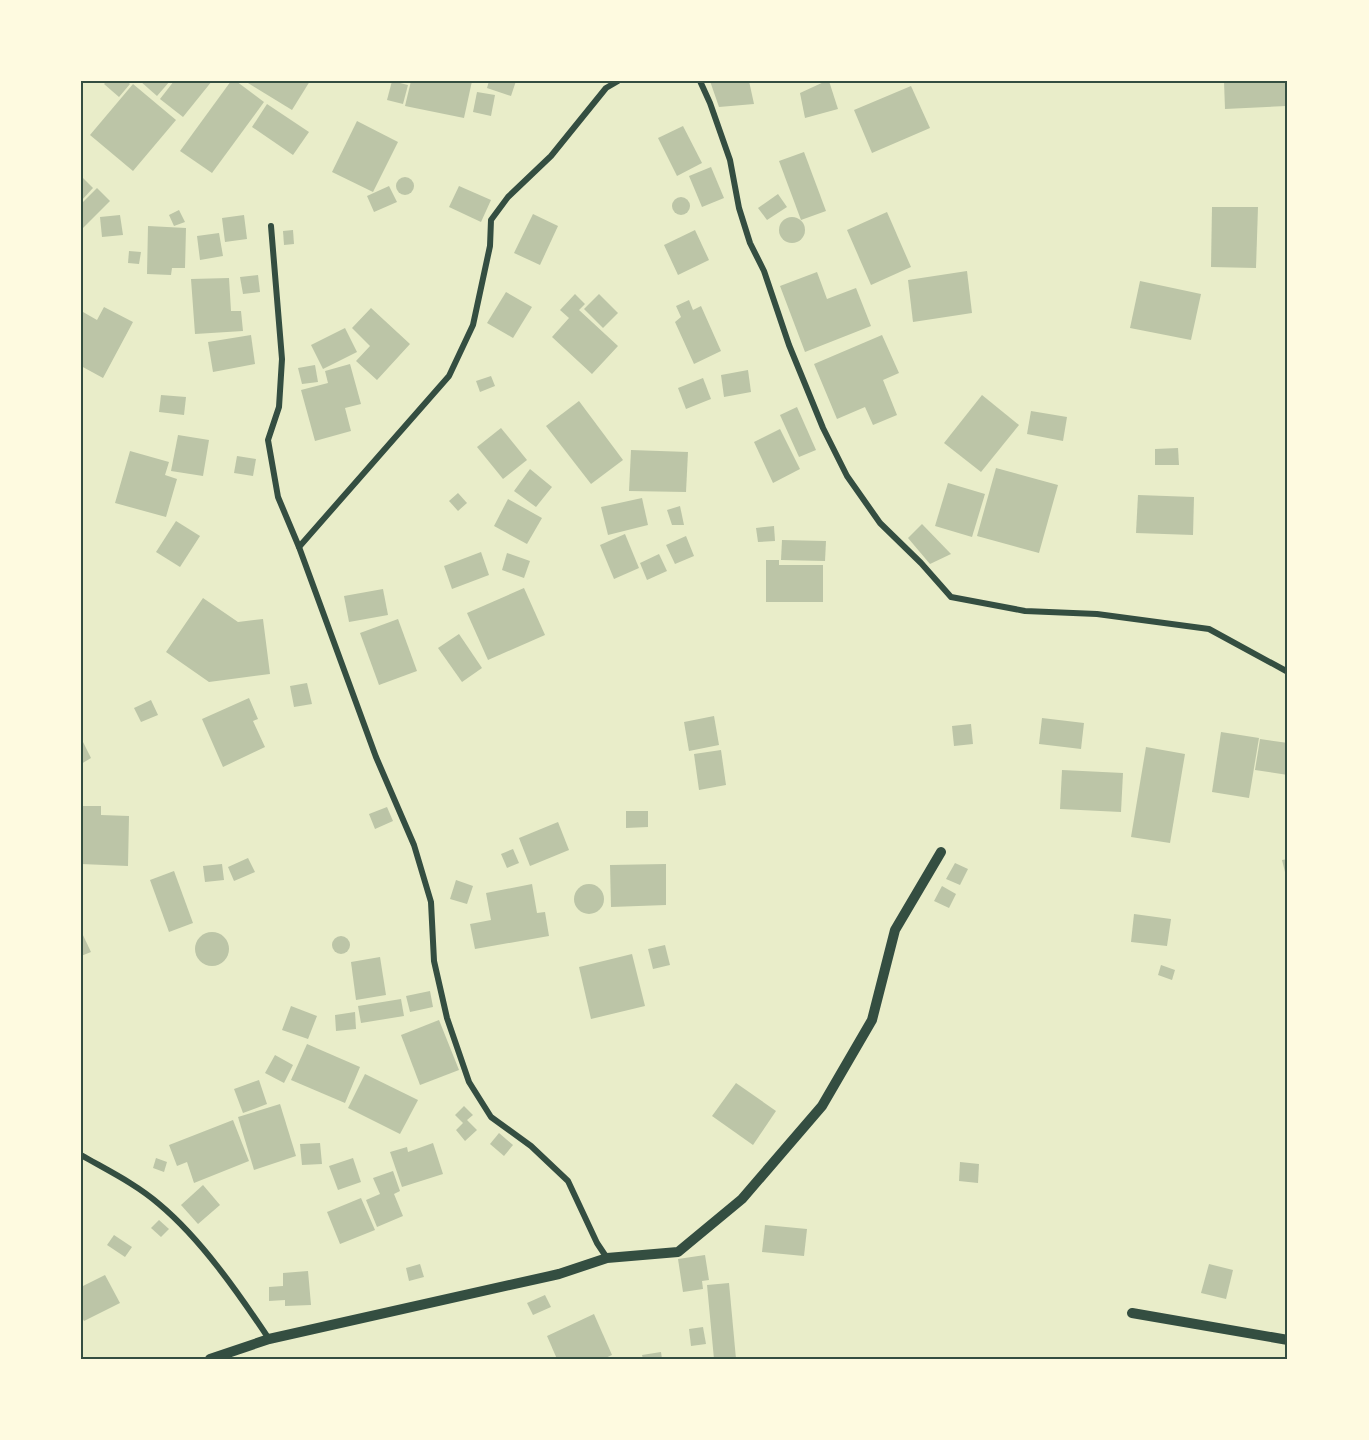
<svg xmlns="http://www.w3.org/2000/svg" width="1369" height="1440" viewBox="0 0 1369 1440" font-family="Raleway,sans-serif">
<rect width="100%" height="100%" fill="#e9edc9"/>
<!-- building -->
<g fill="#bcc5a7">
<path d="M107,81H127L130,84L119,97L104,84Z"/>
<path d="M140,81H170L157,96Z"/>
<path d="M174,81H212L183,117L160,99Z"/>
<path d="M231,81H236L264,102L212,173L180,151Z"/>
<path d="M249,81H310L292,110L248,83Z"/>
<path d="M392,81L408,85L403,104L387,100Z"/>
<path d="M411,81H472L464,118L405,106Z"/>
<path d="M489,81H516L511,96L487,88Z"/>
<path d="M710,81H749L754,104L719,107Z"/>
<path d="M826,81H829L838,109L805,118L800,93Z"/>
<path d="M1224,81H1285L1286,106L1225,109Z"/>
<path d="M133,84L176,120L133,171L90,135Z"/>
<path d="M911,86L930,128L872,153L854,110Z"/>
<path d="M477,92L495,95L491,116L473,112Z"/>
<path d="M267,104L309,132L293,155L252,127Z"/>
<path d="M357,121L398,142L373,192L332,172Z"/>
<path d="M683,126L702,163L677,176L658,138Z"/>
<path d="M804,152L826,211L801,220L779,161Z"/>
<path d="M711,167L724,198L702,207L689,176Z"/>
<path d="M81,176L93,188L81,201Z"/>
<circle cx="405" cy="186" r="9"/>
<path d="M389,186L397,202L374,212L367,196Z"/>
<path d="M459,186L491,200L481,222L449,207Z"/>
<path d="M97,188L110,201L81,230V204Z"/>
<path d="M778,194L787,207L767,220L758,208Z"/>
<circle cx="681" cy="206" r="9"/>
<path d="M1212,207H1258L1256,268L1211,267Z"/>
<path d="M179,210L185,222L174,226L169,215Z"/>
<path d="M887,212L911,267L871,285L847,230Z"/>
<path d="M533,214L558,226L540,265L514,253Z"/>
<path d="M120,215L123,235L102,237L100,217Z"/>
<path d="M244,215L247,239L225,242L222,218Z"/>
<circle cx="792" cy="230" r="13"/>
<path d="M148,226L186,228L185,268H172L171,275L147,274Z"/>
<path d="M293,230L294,244L284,245L283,231Z"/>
<path d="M695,230L709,260L678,275L664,245Z"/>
<path d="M219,233L223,256L200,260L197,236Z"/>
<path d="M129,251L141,252L139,264L128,263Z"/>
<path d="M967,271L972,313L913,322L908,280Z"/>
<path d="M817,272L827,299L856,288L871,326L805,352L780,286Z"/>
<path d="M258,275L260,292L243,294L240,277Z"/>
<path d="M229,278L231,311H241L243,331L195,334L191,279Z"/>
<path d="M1140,281L1201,294L1191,340L1130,328Z"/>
<path d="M506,292L532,307L513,338L487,323Z"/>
<path d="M575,294L585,304L579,310L618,346L592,374L552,337L569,318L560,310Z"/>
<path d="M599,294L618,313L603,328L584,309Z"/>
<path d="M689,300L693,310L701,306L721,351L694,364L675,322L681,317L676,306Z"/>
<path d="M104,307L133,322L103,378L81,366V315L83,312L97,320Z"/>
<path d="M371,308L410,344L377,380L356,361L370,346L352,328Z"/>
<path d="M345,328L357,352L323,369L311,345Z"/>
<path d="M251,335L255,364L213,372L208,342Z"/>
<path d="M882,335L899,373L883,380L897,415L873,425L865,407L837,419L814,364Z"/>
<path d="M350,364L361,404L345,408L351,431L315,441L301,390L328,383L325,371Z"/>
<path d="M315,365L318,382L302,384L298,368Z"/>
<path d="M748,370L751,392L724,397L721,375Z"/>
<path d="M491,376L495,386L480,392L476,381Z"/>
<path d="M703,378L711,399L686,409L678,388Z"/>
<path d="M161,395L186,397L184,415L159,412Z"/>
<path d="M982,395L1019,425L981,472L944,443Z"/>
<path d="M579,401L623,460L591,484L546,426Z"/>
<path d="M797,407L816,450L799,457L780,415Z"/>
<path d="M1031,411L1067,417L1063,441L1027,434Z"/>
<path d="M501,428L527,460L503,479L477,447Z"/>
<path d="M780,429L800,469L773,483L754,442Z"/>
<path d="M178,435L209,440L203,476L171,471Z"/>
<path d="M1178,448L1179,465H1155V449Z"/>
<path d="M631,450L688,452L686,492L629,491Z"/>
<path d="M130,451L169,462L165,475L177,479L166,517L115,503Z"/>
<path d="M237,456L256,459L253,476L234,473Z"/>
<path d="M996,468L1058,485L1039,553L977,536Z"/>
<path d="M530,469L552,487L536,507L514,491Z"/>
<path d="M948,483L985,494L972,537L935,526Z"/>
<path d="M458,493L467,503L458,511L449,501Z"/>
<path d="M1138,495L1194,497L1193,535L1136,533Z"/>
<path d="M642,498L648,525L608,535L601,507Z"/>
<path d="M508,499L542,518L527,544L494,526Z"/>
<path d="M680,506L684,525H672L667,510Z"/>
<path d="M176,521L200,536L180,567L156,552Z"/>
<path d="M922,524L951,554L930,564L908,538Z"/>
<path d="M774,526L775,541L758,542L756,528Z"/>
<path d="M625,534L639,568L614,579L600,545Z"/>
<path d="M686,536L694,556L675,564L666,545Z"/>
<path d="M782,540L826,541L825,561L781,560Z"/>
<path d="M481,552L489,575L452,589L444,566Z"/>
<path d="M507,553L530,561L524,578L502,570Z"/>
<path d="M659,554L667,571L647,580L640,563Z"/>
<path d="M766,560H779V565H823V602H766Z"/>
<path d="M524,588L545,635L488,660L467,613Z"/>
<path d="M383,589L388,615L349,622L344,596Z"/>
<path d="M203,598L238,622L263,619L270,674L209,682L166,652Z"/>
<path d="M398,619L417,671L379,685L360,633Z"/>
<path d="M459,634L482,668L462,682L438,648Z"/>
<path d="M307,683L312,704L294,707L290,686Z"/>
<path d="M249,698L258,719L253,721L265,747L223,767L202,719Z"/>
<path d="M151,700L158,715L141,722L134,708Z"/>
<path d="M714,716L719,745L689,751L684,722Z"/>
<path d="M1042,718L1084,723L1081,749L1039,744Z"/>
<path d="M971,724L973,744L954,746L952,726Z"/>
<path d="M1221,732L1259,738L1249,798L1212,792Z"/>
<path d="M81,738L91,758L81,764Z"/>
<path d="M1260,739L1288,743V775L1255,770Z"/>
<path d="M1146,747L1185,754L1170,843L1131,837Z"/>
<path d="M721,750L726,785L699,790L694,754Z"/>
<path d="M1062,770L1123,773L1121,812L1060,809Z"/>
<path d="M81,806H101V815L129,816L128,866L81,864Z"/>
<path d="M387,807L393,821L375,829L369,814Z"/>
<path d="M626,811H648V827L626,828Z"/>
<path d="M558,822L569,850L530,866L519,838Z"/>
<path d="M513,849L519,863L507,868L501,854Z"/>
<path d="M248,858L255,872L234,881L228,867Z"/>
<path d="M1288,859V880H1287L1282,860Z"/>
<path d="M955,863L968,869L960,885L946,879Z"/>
<path d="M222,864L224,880L205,882L203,866Z"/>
<path d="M666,864V905L611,907L610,865Z"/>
<path d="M174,871L193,923L169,932L150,880Z"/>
<path d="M456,880L473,886L467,904L450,899Z"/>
<path d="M532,884L537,913L545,912L549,936L475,949L470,924L491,920L486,893Z"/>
<circle cx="589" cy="899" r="15"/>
<path d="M942,886L956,894L949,908L934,901Z"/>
<path d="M1134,914L1171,919L1167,946L1131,942Z"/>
<path d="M81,931L91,952L81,956Z"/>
<circle cx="212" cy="949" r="17"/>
<circle cx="341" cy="945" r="9"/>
<path d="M665,945L670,965L653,969L648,949Z"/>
<path d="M632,954L645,1006L591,1019L579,967Z"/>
<path d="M380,957L386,995L356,1000L351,962Z"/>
<path d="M1161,965L1175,970L1172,980L1158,975Z"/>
<path d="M430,991L433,1007L410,1012L406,996Z"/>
<path d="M401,999L404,1016L361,1023L358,1006Z"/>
<path d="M291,1006L317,1016L308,1039L282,1030Z"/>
<path d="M355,1012L356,1029L336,1031L335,1015Z"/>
<path d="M439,1020L459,1070L420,1085L401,1035Z"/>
<path d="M307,1044L360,1067L345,1103L291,1080Z"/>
<path d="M275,1055L293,1065L284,1083L265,1073Z"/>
<path d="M365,1074L418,1100L400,1134L348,1108Z"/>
<path d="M259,1080L267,1104L243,1113L234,1089Z"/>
<path d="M736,1083L776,1111L753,1145L712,1116Z"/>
<path d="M280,1104L296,1156L254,1170L238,1117Z"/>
<path d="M464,1106L473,1115L467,1120L477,1130L465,1141L456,1130L463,1123L455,1115Z"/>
<path d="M233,1120L249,1161L194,1183L187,1162L177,1166L169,1145Z"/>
<path d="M499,1133L513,1145L504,1156L490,1144Z"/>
<path d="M320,1143L322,1164L302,1165L300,1144Z"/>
<path d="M433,1143L443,1174L402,1187L390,1152L407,1147L408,1152Z"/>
<path d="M156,1158L167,1162L164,1172L153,1168Z"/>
<path d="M353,1158L361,1182L338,1190L329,1166Z"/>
<path d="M960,1162L979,1164L978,1183L959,1181Z"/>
<path d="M393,1171L400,1191L394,1194L403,1216L377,1227L366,1200L380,1194L373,1178Z"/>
<path d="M203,1185L220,1205L198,1224L181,1205Z"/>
<path d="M361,1198L375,1230L340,1244L327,1212Z"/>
<path d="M159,1220L169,1229L161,1237L151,1228Z"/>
<path d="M765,1225L807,1229L804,1256L762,1252Z"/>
<path d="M114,1235L132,1247L125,1257L107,1245Z"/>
<path d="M705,1255L709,1280L702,1281L703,1289L683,1292L678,1259Z"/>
<path d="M420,1264L424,1277L409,1281L406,1268Z"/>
<path d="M1209,1264L1233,1270L1226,1299L1201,1293Z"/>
<path d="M308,1271L311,1305L285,1306V1300L269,1301V1287L283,1286V1273Z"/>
<path d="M105,1275L120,1303L84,1321L81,1316V1287Z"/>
<path d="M729,1283L736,1359H714L707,1285Z"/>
<path d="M545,1295L551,1307L533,1315L527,1303Z"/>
<path d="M594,1314L612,1355L603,1359H557L547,1336Z"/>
<path d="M703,1327L706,1344L691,1346L689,1329Z"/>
<path d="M661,1352L662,1359H643L642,1355Z"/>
</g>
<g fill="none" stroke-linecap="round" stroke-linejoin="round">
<!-- minor -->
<g stroke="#344e41" stroke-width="6">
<path d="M700,81L710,103L730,160L739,208L750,243L764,271L789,345L823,428L847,476L880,523L921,563L951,597L1025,611L1097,614L1209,629L1288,672"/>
<path d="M271,226L282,359L279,407L268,440L278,497L299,547L376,757L414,845L431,902L434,961L447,1018L469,1082L491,1117L531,1146L568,1181L597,1243L607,1258"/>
<path d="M299,547L449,376L473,325L490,246L491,220L508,197L551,156L606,88L618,81"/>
<path d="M81,1155C107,1170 136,1184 159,1204C201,1239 239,1294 269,1339"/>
</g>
<!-- tertiary -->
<g stroke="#344e41" stroke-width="10">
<path d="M1132,1313L1288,1340"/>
<path d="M210,1359L269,1339L559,1274L607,1258L678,1252L742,1199L822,1106L872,1020L895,930L941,852"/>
</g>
</g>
<!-- border -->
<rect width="1369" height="1440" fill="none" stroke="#fefae0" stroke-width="165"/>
<rect x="82" y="82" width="1204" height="1276" fill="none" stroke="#344e41" stroke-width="2"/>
</svg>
